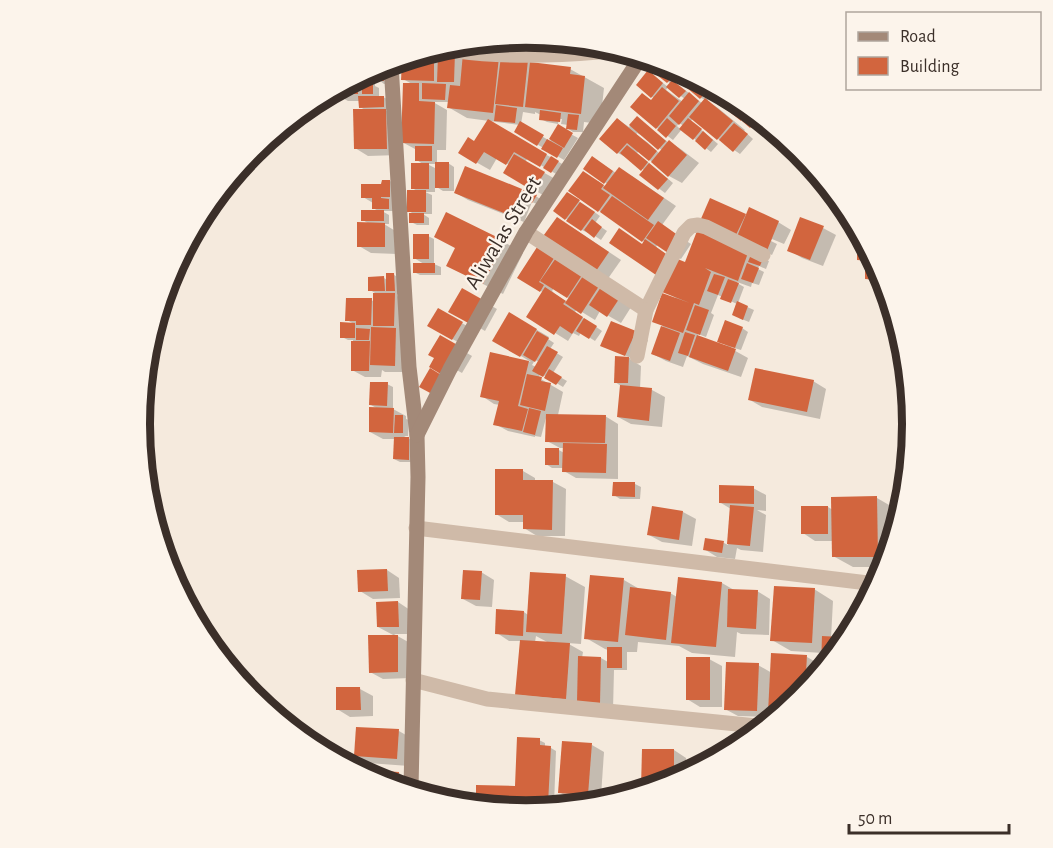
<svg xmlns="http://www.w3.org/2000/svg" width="1053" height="848" viewBox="0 0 1053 848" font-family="'Alegreya Sans',sans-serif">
<rect width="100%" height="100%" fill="#f5eadd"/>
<!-- shadow -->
<g fill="#0003" fill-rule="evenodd">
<path d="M526,38L591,50L528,61L533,64L570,69L604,88L600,124L584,122L583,132H573L567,128L568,125L561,124L562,119H559L558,124L547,122L541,119V115L535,112V114L523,112L521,124L550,141L558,127L578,138L564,160L516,132L520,125L467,118L448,107L449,102H433L447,110L446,150H437V163H448L454,167V191H443L435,186V192H425L432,195V214H423L429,218V225H417L411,222L415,215L409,211L419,192L412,188L424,165L417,160L415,149L402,142L412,84L403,79V62L436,55L439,57V55L455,54V52ZM427,164H437V169Z"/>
<path d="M595,51L614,55L607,58Z"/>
<path d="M654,63L675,67L684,73L676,83L703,104L706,100L701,98L692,82L699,88L702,85L761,125L757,130L751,127L712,95L707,101L718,108L745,130L744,131L753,139L740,154L718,139L693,118L691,121L718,144L711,152L682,129L673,140L657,128L642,95L656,103L657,101L638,85L654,76L668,87L671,84L650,68ZM668,87L685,99L683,102L666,90ZM679,123L684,126L681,130L677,126Z"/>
<path d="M394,64L389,84H384L379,80L378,74L373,71L379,67Z"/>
<path d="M370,73L375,76V86L379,88V97H383L389,100V110H385L399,118V155L368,156L355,148L367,111L360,107V101H348L337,95Z"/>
<path d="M637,118L669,143L670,142L682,150L699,163L682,183L669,176L639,151L637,153L673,183L665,193L641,175L645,171L631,160L618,153L601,139L617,119L629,127ZM637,133L646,138L663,151L660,154L647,142L636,135Z"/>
<path d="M488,121L564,165L558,175L528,158L525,162L557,180L546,197L505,172L509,165L497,158L490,170L460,153L475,143Z"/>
<path d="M598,161L616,173L632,176L676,206L662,225L691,244L681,259L658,244L656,247L675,261L686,264L698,233L769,261L766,269L759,266L758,269L764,272L759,285L752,283L751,287L737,282V283L744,287L738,303L754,310L749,322L739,318V305L718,295L711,313L714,315L706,337L698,334L697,337L729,347L719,341L742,328L748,332L741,350L731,347L730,348L748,358L741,377L703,364L687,356L683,367L666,361L653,354L663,326L654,321L676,298L664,291L643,245L645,242L570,191L598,181L606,187L608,184L602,181Z"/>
<path d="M466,168L525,193L526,190L542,200L539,205L532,202L524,222L468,200L456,193Z"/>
<path d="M390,181L396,185L395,211H382L389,215V224H384L397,232V254L371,253L359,246L369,224L363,220L380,212L373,208V203L363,197Z"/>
<path d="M573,197L600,216L595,223L607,231L601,240L589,232L588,233L582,230L555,211Z"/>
<path d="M711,200L747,216L778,222L791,230L784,244L772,239L771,241L777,244L772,255L738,239Z"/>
<path d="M570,226L621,260L607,280L595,273Z"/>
<path d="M823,228L836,235L823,266L802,258L789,250Z"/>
<path d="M428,236L434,239V264L441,267V275H420L414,272L424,264L414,258Z"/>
<path d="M859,240L884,276L885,282H872L866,278V264L859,260Z"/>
<path d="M504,242L523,253L503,294L467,276L456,248Z"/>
<path d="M539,246L633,304L621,323L600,311L595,320L577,309L575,312L602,331L595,341L581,332L579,336L573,333L568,341L528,316L544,293L519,277ZM554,288L570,299L568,303L555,294L552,291Z"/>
<path d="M394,275L400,278V294H397V296L408,302L407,372H385L382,370L381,377H365L352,370L353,340H348L342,337L354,324L347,320L371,300L375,302V293L370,290L384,278L387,280Z"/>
<path d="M463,290L497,309L485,331L451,311Z"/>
<path d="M439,310L474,330L465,346L429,326Z"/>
<path d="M510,314L549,337L548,339L554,343L550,349L563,357L553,373L567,381L563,387L540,373L539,378L563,392L558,415L605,416L618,424V479L576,478L564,471V468H552L546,464L559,450L564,453V448H560L547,441L546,418L541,437L535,436V437L508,431L495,424L500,405L494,404L482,396L491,354L531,362L494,340ZM535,360L539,362L536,367L532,365Z"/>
<path d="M636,333L648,340L643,353L635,349L630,359L641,366L640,389L652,390L665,397L662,427L631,424L618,417L621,386L615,382L616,358H631L608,348Z"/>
<path d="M440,337L472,356L462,373L430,355Z"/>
<path d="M813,381L826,389L820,419L762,407L750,400Z"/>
<path d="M387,384L393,387V409L406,416V419L409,420L408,436H404L415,442V462H400L394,459L395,439H383L370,432L378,409L371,405Z"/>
<path d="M523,471L535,478V482H553L566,489L565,536H537L524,528V522H509L496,514Z"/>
<path d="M635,484L641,487L640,499H620L614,495Z"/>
<path d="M753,488L766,495V511L757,510L766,515L763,552L741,550L737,548L735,559L717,557L704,549L724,543L728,545L731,509L721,503Z"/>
<path d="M833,498H877L896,509L884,567H853L833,556V541H815L803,533V507H828L833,510Z"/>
<path d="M653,508L683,512L696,519L692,546L662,542L649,535Z"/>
<path d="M387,570L399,578L400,598L373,599L360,591Z"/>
<path d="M481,572L494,580L492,607L476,606L463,599Z"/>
<path d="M565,576L585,587L581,644L567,643L583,652L582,658H601L608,662V650L605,649L586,638L624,580L641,590L670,593L677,597L722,583L734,590L757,591L770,599L769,635L741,634L737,632L735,657L692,653L679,646L638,642L637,652H627V670H614L613,710L530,702L521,641H509L497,633L524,612L528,615ZM536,636L549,643L535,642Z"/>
<path d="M814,589L833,601L831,638H839L822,664L823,653L791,651L772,640Z"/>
<path d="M398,602L410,610L411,634H394L410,643L411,678L383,679L370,672L395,636L378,627Z"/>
<path d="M807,657L821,665L800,698L774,715L770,712L769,717L738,716L725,709L758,665L772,673Z"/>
<path d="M709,659L722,666V707H700L687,699Z"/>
<path d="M337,689H360L373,696V716L350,717L337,709Z"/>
<path d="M399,731L411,738L409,766L368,763L355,756Z"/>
<path d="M539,740L545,743V747L551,748L556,751L554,805L536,806V809L526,810L477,801L478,786L517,788Z"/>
<path d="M592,745L604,752L601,796L580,800L572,799L559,792Z"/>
<path d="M674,750L686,758V773L674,781L643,787Z"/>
<path d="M370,771L399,773L411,781V787L378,781L370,775Z"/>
</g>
<!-- building -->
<g fill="#d2653e">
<path d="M526,38L534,39V54H517V39Z"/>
<path d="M535,39L549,42L550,51H535Z"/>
<path d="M515,40L516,51H504V42Z"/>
<path d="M502,42V49H471Z"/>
<path d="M552,43L579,48L552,53Z"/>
<path d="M455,52L454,82H437L438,55Z"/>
<path d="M463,53L499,57L493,113L447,108L450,85L460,86Z"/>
<path d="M434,56V81L401,80L402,62Z"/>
<path d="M501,56L528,60L523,107L495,104Z"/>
<path d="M530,62L571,67L570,74L585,76L581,114L525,107Z"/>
<path d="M652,63L675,67L679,70L667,83L648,68Z"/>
<path d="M383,66L384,81H377V72H371L379,67Z"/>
<path d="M648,70L663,83L651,98L636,85Z"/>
<path d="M369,73V82H360V79Z"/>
<path d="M686,76L705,93L700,99L680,82Z"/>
<path d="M672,80L686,91L679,98L666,87Z"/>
<path d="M358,81V94H338Z"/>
<rect x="362" y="83" width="11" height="11"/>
<path d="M403,83H419V101L435,102L434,144L401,143Z"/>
<path d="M422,83L446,84L445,100L422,99Z"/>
<path d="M701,84L716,95L714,98L699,86Z"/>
<path d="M662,87L679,101L656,129L630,107L642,93L651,100Z"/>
<path d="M689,92L699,101L679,125L669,116Z"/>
<path d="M358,96H384V107L359,108Z"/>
<path d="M719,97L746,115L741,121L716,101Z"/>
<path d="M705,98L733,121L717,140L689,117Z"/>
<path d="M496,105L517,108L515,123L494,121Z"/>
<path d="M353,109H386L387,149H354Z"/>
<path d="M540,110L561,113L560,122L539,120Z"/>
<path d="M568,114L579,115L577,130L566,129Z"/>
<path d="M637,116L666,141L658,150L629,125Z"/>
<path d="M747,116L756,121L750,128L742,121Z"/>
<path d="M617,118L657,151L649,161L627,143L617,154L599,139Z"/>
<path d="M667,118L676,126L666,138L657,130Z"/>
<path d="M688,118L702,129L693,140L679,129Z"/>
<path d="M488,119L547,154L540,167L514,152L506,165L484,152L476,164L458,153L468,137L474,141Z"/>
<path d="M520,121L544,135L537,146L514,132Z"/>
<path d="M734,123L748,134L733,152L719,140Z"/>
<path d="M558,124L573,133L564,148L549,139Z"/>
<path d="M703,131L713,140L705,150L695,141Z"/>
<path d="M547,139L563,148L557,158L541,149Z"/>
<path d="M669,140L687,155L668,177L651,162Z"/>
<path d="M627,145L648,162L641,171L620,153Z"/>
<rect x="415" y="146" width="17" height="15"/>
<path d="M514,154L545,172L533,191L503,173Z"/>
<path d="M551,156L559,161L551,173L543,168Z"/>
<path d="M592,156L613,171L604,184L583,169Z"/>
<rect x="435" y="162" width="14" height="26"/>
<rect x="411" y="163" width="18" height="26"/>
<path d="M649,163L668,179L658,190L639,175Z"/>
<path d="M465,166L522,189L511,216L454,193Z"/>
<path d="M619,167L664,198L648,220L603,188Z"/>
<path d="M583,171L604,185L601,189L610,195L598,212L568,191Z"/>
<path d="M382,180H390V197H381V198L389,199V209H372V198H361V184H381Z"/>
<path d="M525,188L537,195L532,203L520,196Z"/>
<rect x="407" y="190" width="19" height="22"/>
<path d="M567,192L580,200L565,220L553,211Z"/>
<path d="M612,196L654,225L642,242L600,212Z"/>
<path d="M710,198L746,214L735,237L700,221Z"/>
<path d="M580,202L595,212L581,231L566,221Z"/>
<path d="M749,207L779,221L766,253L736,239Z"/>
<rect x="361" y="210" width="23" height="11"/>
<path d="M446,212L505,241L483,284L446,266L455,248L434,237Z"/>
<rect x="409" y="213" width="15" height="10"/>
<path d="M557,217L609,252L594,274L541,239Z"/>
<path d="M800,217L824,226L810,260L787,251Z"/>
<path d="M592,219L602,227L594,238L584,230Z"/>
<path d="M658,221L679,236L668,253L646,238Z"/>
<path d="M357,222L385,223V247H357Z"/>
<path d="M619,228L642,244L645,239L669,256L656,275L609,243Z"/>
<path d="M697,231L749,250L738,281L705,268L711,272L699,305L694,303L683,333L652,322L662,293L690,303L662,292L675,258L685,262Z"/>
<rect x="413" y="234" width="16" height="25"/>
<path d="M857,237L871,257L873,261L857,260Z"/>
<path d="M539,244L556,255L539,282L544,285L540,292L517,278Z"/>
<path d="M752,252L764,256L760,266L748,262Z"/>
<path d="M558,255L584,272L567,298L540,281Z"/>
<rect x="413" y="263" width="22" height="10"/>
<path d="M747,263L759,268L753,283L741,279Z"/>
<path d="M865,263H875L880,271V280L865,279Z"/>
<path d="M386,273H394L395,291H386Z"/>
<path d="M585,273L601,283L581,314L565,303Z"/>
<path d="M714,274L725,277L718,295L707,291Z"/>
<path d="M384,276L385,291H368V277Z"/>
<path d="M728,279L739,283L731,303L720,299Z"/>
<path d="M603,284L621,296L607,317L589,305Z"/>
<path d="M545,287L566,301L563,304L583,317L572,334L560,326L554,335L526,317Z"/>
<path d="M462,288L485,301L472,325L448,312Z"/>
<path d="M373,293H395L394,326H373Z"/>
<path d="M346,298H372L371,325H356V321H345Z"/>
<path d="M737,301L748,306L743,320L732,315Z"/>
<path d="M695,305L709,310L700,335L686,330Z"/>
<path d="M438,308L463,322L452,340L427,326Z"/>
<path d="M509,312L537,329L520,357L492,341Z"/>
<path d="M584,318L597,326L589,339L576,331Z"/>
<path d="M725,320L743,327L735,348L717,342Z"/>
<path d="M611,321L636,331L625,356L600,346Z"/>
<path d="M340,322L355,323V338H340Z"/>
<path d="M661,326L680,333L670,361L651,354Z"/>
<path d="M371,327L396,328L395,366L370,365Z"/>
<path d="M356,328L370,329L369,340H356Z"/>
<path d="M537,331L549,338L535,362L523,355Z"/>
<path d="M685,332L695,335L688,356L678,353Z"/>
<path d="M440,335L461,347L444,376L429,367L434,358L428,355Z"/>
<path d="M697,335L736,349L728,371L689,357Z"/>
<path d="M351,341H370L369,371H351Z"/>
<path d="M547,346L558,352L543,377L532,371Z"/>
<path d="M490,352L529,361L518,406L528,409L522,431L493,425L499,401L480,397Z"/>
<path d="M615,356L629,357L628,383H614Z"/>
<path d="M430,368L443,376L432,394L419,387Z"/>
<path d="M755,368L814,380L807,412L748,400Z"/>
<path d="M549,369L562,377L556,385L544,378Z"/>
<path d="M527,374L542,377L541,381L551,383L545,411L520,405Z"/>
<path d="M370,382H388L387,406L369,405Z"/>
<path d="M620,385L652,388L649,421L617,417Z"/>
<path d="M369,407L394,408L393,433L369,432Z"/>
<path d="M529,408L541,411L535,435L523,432Z"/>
<path d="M546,414L606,415L605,443L545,442Z"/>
<path d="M395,415H403V433H394Z"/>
<path d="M394,437H409V460L393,459Z"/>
<path d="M563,443L607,444L606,473L562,472Z"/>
<rect x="545" y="448" width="14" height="17"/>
<path d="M495,469H523V480H553L552,530L523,529V515H495Z"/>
<path d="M613,482H635V497L612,496Z"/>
<path d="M719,485L754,486V504L719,503Z"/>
<path d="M877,496L878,557H832L831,497Z"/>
<path d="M730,505L754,507L750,546L727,544Z"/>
<path d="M652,506L683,511L679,540L647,535Z"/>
<rect x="801" y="506" width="27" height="28"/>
<path d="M705,538L724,541L722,553L703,550Z"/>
<path d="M387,569L388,591L358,592L357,570Z"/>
<path d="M463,570L482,571L480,600L461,599Z"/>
<path d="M530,572L566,574L562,634L526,632Z"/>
<path d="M590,575L624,578L618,642L584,639Z"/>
<path d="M678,577L722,582L716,647L671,643Z"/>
<path d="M774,586L815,588L812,643L770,641Z"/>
<path d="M630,587L671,592L666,640L625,635Z"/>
<path d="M728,589L758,590L756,629L727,627Z"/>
<path d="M398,601L399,627H377L376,602Z"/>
<path d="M496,609L524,611L523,636L495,634Z"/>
<path d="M368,635H398V672L369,673Z"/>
<path d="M822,636L840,637L821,666Z"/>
<path d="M520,640L570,643L566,699L515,695Z"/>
<rect x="607" y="647" width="15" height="21"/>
<path d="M771,653L807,655L805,690L800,698L776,713H768Z"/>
<path d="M578,656L601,657L600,703L577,702Z"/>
<rect x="686" y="657" width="24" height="43"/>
<path d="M726,662L759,663L757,711L724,710Z"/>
<path d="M336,687H360L361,710H336Z"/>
<path d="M356,727L399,729L397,759L354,756Z"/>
<path d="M517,737L540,738V745L551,746L548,804L530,803V810H526L476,800V785L515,786Z"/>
<path d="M562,741L592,743L588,795L558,793Z"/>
<path d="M642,749H674V781L641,788Z"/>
<path d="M691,759L705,760L690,771Z"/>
<path d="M369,770L399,772L398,785L378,781L368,774Z"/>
</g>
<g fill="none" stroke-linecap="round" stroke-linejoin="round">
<!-- street -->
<g stroke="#cfbaa8" stroke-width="15">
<path d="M457,51C504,57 552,56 598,52"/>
<path d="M526,232L646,310L684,233L691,226L698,225L706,227L763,255"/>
<path d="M637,356L646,310"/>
<path d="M416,528L876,584"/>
<path d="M413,680L487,699L757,726"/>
</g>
<!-- secondary -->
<g stroke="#a38978" stroke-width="15">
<path d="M391,64L409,367L417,435L418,477L411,788"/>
<path d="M417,435L450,369L526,232L639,60"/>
</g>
</g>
<g text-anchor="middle" stroke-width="4.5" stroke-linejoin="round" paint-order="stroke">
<!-- street labels -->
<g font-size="22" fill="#3b2f29" stroke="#fcf4eb">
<text transform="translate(502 232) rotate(-59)" y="8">Aliwalas Street</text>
</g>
</g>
<!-- crop -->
<path d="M0 0H1053V848H0ZM150 424a376 376 0 1 1 752 0a376 376 0 1 1-752 0Z" fill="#fcf4eb" fill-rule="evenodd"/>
<path fill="none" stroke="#3b2f29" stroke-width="8" d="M150 424a376 376 0 1 1 752 0a376 376 0 1 1-752 0Z"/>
<!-- legend -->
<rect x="846" y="12" width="195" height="78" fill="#fcf4eb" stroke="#afa59d" stroke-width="1.5"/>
<rect x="858" y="32" width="30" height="9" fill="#a38978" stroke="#afa59d" stroke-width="1.5"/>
<text x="900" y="42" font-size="18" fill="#3b2f29">Road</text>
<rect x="858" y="57" width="30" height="18" fill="#d2653e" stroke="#afa59d" stroke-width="1.5"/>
<text x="900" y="72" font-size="18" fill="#3b2f29">Building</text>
<!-- scale -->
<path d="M849 824v9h160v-9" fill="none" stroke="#3b2f29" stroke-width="3"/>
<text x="858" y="824" font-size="18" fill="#3b2f29" stroke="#fcf4eb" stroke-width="4.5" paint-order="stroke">50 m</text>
</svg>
